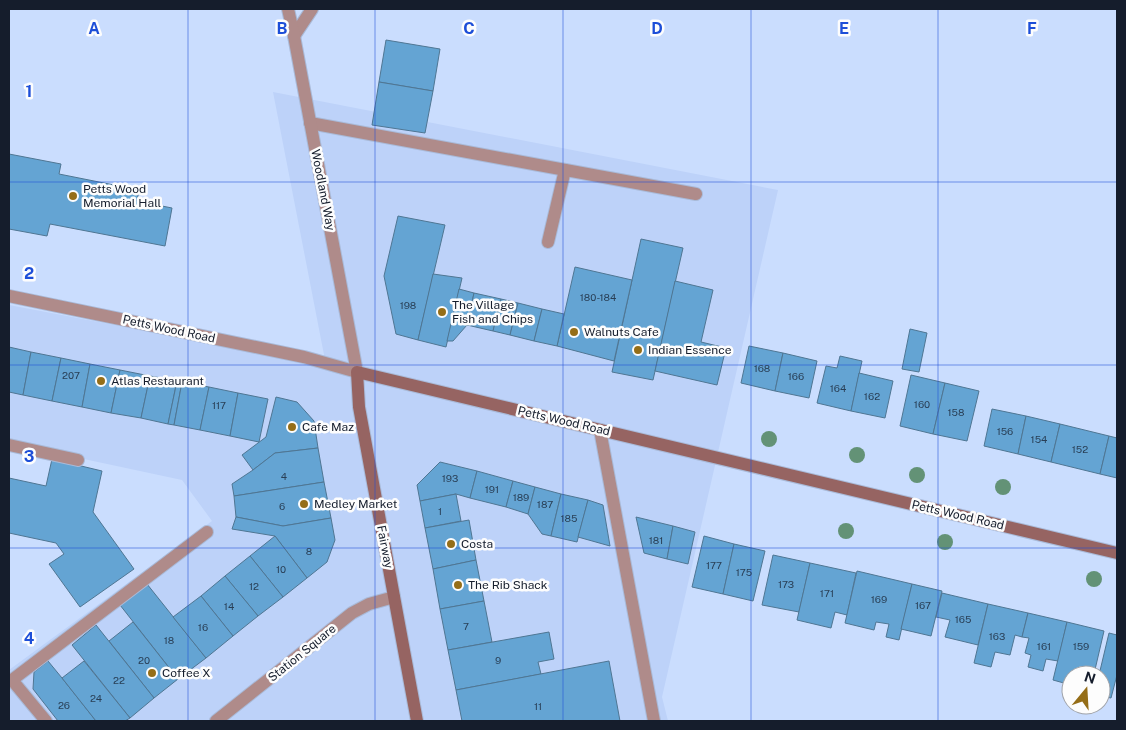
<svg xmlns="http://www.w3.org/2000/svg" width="1126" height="730" viewBox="0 0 1126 730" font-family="'Public Sans',sans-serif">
<rect width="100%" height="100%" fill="#caddfe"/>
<!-- built -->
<path fill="#bdd2f9" d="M273,92L778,190L662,697L668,721H9V670L212,521L182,480L9,443V305L326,365Z"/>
<!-- building -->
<g fill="#64a4d3" stroke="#4f7693">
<path d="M386,40L440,49L433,91L379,82Z"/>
<path d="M379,82L433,91L425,133L372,125Z"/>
<path d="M9,154L61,164L59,174L139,190L137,201L172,208L165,246L50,224L47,236L9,229Z"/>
<path d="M398,216L445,225L418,340L396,334L384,276Z"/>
<path d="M641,239L683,248L653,380L612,372Z"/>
<path d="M575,267L632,280L614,361L557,346Z"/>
<path d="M433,274L462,278L446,347L418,340Z"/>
<path d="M675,281L713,290L701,342L726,348L717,385L655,371Z"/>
<path d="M459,289L474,293L467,325L453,341H447Z"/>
<path d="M474,293L501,299L493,331L467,325Z"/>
<path d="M501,299L518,303L510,335L493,331Z"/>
<path d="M518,303L542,309L534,341L510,335Z"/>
<path d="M542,309L564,314L557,346L534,341Z"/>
<path d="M910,329L927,333L919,372L902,369Z"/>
<path d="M749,346L783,353L775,391L741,383Z"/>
<path d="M9,347L31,352L23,395L9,392Z"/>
<path d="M31,352L61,358L52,401L23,395Z"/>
<path d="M783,353L817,361L809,398L775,391Z"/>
<path d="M840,356L862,361L851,411L817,403L826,366L837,368Z"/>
<path d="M61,358L90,364L82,407L52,401Z"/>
<path d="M90,364L120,370L111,413L82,407Z"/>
<path d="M120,370L150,376L141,418L111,413Z"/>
<path d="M859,373L893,381L885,418L851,411Z"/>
<path d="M911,375L945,383L933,434L900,426Z"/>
<path d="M150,376L177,381L168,424L141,418Z"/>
<path d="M177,381L182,382L174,425L168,424Z"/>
<path d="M182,382L209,387L200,430L174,425Z"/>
<path d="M945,383L979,391L967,441L933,434Z"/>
<path d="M209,387L238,393L230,436L200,430Z"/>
<path d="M238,393L268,399L259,442L230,436Z"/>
<path d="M276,397L297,402L314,421L318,448L275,453L253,470L242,455L266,437Z"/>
<path d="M992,409L1026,416L1018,454L984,446Z"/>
<path d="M1026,416L1060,424L1051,462L1018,454Z"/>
<path d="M1060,424L1109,436L1100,474L1051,462Z"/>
<path d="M1109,436L1117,438V478L1100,474Z"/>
<path d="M318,448L324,482L234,496L232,484L253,470L275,453Z"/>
<path d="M52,459L102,471L93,512L134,569L80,607L49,564L64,554L56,543L9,533V478L46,486Z"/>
<path d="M440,462L477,471L470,498L456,494L420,501L417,485Z"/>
<path d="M477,471L513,481L506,507L470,498Z"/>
<path d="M513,481L535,487L528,514L506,507Z"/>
<path d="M324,482L331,518L283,526L236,517L234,496Z"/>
<path d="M535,487L561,494L551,536L542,534L528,514Z"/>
<path d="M456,494L461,521L425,528L420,501Z"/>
<path d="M561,494L588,500L577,542L551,536Z"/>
<path d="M588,500L603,505L610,546L578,537Z"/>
<path d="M236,517L283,526L331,518L335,540L327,562L307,578L275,536L232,529Z"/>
<path d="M636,517L673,526L667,559L644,553Z"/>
<path d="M469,520L476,560L433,569L425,528Z"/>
<path d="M673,526L695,532L688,564L667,559Z"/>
<path d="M275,536L307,578L283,597L250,556Z"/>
<path d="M704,536L734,544L723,594L692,587Z"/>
<path d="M734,544L765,551L753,601L723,594Z"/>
<path d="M773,555L810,563L799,612L762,605Z"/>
<path d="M250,556L283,597L258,616L225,576Z"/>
<path d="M476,560L484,601L440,609L433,569Z"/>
<path d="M810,563L856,573L847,615L835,612L831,628L797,620Z"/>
<path d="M857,571L912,584L899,640L886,637L889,624L876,622L874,630L845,623Z"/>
<path d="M225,576L258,616L233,636L201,596Z"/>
<path d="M147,584L206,658L178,679L120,605Z"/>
<path d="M912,584L942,591L931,636L901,629Z"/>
<path d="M942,593L988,604L978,645L945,637L950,620L936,617Z"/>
<path d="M201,596L233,636L206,658L173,617Z"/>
<path d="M484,601L492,642L448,650L440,609Z"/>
<path d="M988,604L1028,613L1022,637L1015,635L1010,655L995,652L991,667L974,663Z"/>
<path d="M1028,613L1067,622L1058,661L1046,659L1043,671L1028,667L1031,655L1025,653L1029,638L1022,637Z"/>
<path d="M133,622L178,679L154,698L109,641Z"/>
<path d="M1067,622L1104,631L1094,674L1074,670L1073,675H1071V685L1053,680Z"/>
<path d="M96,625L154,698L130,718L72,645Z"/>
<path d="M549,632L554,659L538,662L541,674L456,690L448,650Z"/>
<path d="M1109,633L1117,635V675L1111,698L1101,696V675H1099Z"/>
<path d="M48,661L62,678L96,721H58L33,689L34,672Z"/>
<path d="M84,661L130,718L125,721H96L62,678Z"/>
<path d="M609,661L620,721H462L456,690Z"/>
</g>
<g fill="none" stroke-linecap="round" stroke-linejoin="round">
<defs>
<g id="lane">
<path d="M310,123L696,194"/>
<path d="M548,242L565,170"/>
<path d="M600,430L654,721"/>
<path d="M9,445L78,460"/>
<path d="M46,721L12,680L207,532"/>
</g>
<g id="street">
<path d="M294,36L312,9"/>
<path d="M9,296L304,357L357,372L294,36L288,9"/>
<path d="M216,721L352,613L369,604L394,597"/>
</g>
<path id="secondary" d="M417,721L359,407L357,372L1117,553"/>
</defs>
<!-- lane casing -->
<use href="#lane" stroke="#a9bad8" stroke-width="14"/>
<!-- street casing -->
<use href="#street" stroke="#a9bad8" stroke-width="14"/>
<!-- secondary casing -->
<use href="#secondary" stroke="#a9bad8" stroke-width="14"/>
<!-- lane -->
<use href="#lane" stroke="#af8b8a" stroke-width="12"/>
<!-- street -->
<use href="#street" stroke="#af8b8a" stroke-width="12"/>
<!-- secondary -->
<use href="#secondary" stroke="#966462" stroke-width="12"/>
</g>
<!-- trees -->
<g fill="#639276">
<circle cx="769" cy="439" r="8"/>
<circle cx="857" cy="455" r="8"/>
<circle cx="917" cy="475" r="8"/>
<circle cx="1003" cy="487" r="8"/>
<circle cx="846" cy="531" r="8"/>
<circle cx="945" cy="542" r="8"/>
<circle cx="1094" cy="579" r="8"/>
</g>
<!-- grid -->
<path fill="none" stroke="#1d4ed8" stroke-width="1" stroke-opacity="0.55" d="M188,9V721M375,9V721M563,9V721M751,9V721M938,9V721M9,182H1117M9,365H1117M9,548H1117"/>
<!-- markers -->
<g fill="#956e18" stroke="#fdfdfd" stroke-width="2">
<circle cx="73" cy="196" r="5"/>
<circle cx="442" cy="312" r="5"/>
<circle cx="574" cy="332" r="5"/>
<circle cx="638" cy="350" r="5"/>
<circle cx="101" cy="381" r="5"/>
<circle cx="292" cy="427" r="5"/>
<circle cx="304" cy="504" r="5"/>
<circle cx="451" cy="544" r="5"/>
<circle cx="458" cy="585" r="5"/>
<circle cx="152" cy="673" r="5"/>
</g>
<g text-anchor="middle" stroke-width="5" stroke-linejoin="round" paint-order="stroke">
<!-- number labels -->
<g font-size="10" fill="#293f56">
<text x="598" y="301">180-184</text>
<text x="408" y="309">198</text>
<text x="762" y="372">168</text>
<text x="71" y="379">207</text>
<text x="796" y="380">166</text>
<text x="838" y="392">164</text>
<text x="872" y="400">162</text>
<text x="922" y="408">160</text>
<text x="219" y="409">117</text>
<text x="956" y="416">158</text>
<text x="1005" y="435">156</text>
<text x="1039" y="443">154</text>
<text x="1080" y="453">152</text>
<text x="284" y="480">4</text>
<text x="450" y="482">193</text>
<text x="492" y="493">191</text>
<text x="521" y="501">189</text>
<text x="545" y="508">187</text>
<text x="282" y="510">6</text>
<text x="440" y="515">1</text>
<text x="569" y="522">185</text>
<text x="656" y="544">181</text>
<text x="309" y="555">8</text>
<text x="714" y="569">177</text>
<text x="281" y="573">10</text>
<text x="744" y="576">175</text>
<text x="786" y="588">173</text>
<text x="254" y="590">12</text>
<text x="827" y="597">171</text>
<text x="879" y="603">169</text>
<text x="923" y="609">167</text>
<text x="229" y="610">14</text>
<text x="963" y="623">165</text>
<text x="466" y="630">7</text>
<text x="203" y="631">16</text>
<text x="997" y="640">163</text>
<text x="169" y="644">18</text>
<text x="1044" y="650">161</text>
<text x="1081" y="650">159</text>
<text x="144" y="664">20</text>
<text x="498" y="664">9</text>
<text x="119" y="684">22</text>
<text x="96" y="702">24</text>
<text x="64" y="709">26</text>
<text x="538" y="710">11</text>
</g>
<!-- poi labels -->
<g font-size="12" fill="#151d2c" stroke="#fdfdfd" text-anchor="start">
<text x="83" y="193">Petts Wood<tspan x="83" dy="14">Memorial Hall</tspan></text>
<text x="452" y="309">The Village<tspan x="452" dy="14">Fish and Chips</tspan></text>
<text x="584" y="336">Walnuts Cafe</text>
<text x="648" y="354">Indian Essence</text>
<text x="111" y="385">Atlas Restaurant</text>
<text x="302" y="431">Cafe Maz</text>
<text x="314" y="508">Medley Market</text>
<text x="461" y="548">Costa</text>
<text x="468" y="589">The Rib Shack</text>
<text x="162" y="677">Coffee X</text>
</g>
<!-- street labels -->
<g font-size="12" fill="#151d2c" stroke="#fdfdfd">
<text transform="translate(323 190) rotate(79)" y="4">Woodland Way</text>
<text transform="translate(169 329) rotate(12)" y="4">Petts Wood Road</text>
<text transform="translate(564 421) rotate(13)" y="4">Petts Wood Road</text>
<text transform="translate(958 515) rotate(13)" y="4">Petts Wood Road</text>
<text transform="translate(385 547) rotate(79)" y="4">Fairway</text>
<text transform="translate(302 653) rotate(-39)" y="4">Station Square</text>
</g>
</g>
<g font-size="16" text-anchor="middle" font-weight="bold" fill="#1d4ed8" stroke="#fdfdfd" stroke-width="5" stroke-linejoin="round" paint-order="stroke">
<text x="94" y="34">A</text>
<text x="282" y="34">B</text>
<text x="469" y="34">C</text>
<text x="657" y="34">D</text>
<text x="844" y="34">E</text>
<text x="1032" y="34">F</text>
<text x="29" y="97">1</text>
<text x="29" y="279">2</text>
<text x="29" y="462">3</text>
<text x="29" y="644">4</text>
</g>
<!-- border -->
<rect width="1126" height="730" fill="none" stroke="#151d2c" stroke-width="20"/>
<!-- north arrow -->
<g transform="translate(1086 690) rotate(18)"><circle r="24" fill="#fdfdfd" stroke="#a0a3a9"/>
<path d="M0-4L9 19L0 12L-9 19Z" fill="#956e18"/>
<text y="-8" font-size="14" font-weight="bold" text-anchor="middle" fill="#151d2c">N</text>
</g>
</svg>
